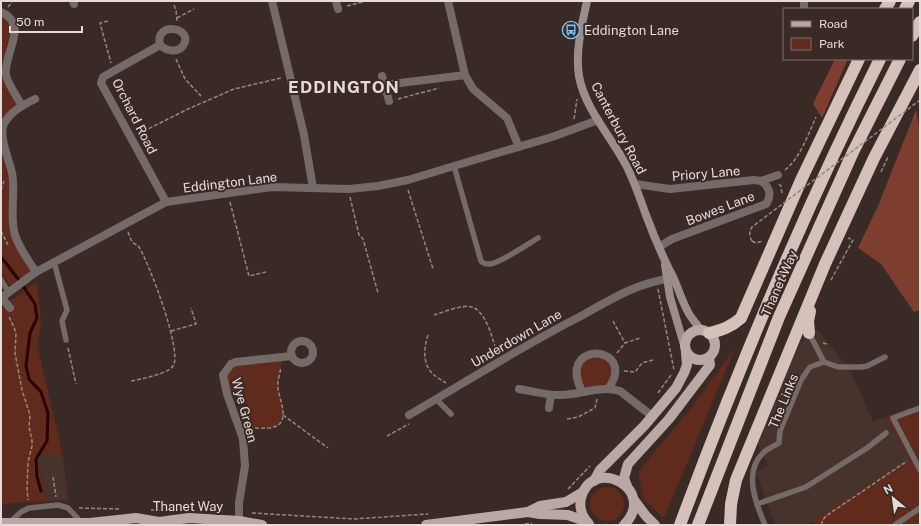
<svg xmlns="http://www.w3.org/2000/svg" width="921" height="526" viewBox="0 0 921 526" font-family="'Public Sans',sans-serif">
<rect width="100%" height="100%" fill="#3a2a26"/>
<!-- built -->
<g fill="#48322c">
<path d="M817,329L851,372L873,422L887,416L910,460L806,525H775L756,472L768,465L757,442L800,344Z"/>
<path d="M36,452L63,456L68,500L46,501Z"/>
</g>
<!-- green -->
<g fill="#602a1d">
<path d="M1,12L12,21L6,76L22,106L3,126L12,174L14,233L36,272L14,289L9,284L1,271Z"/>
<path d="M37,282L41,323L37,345L63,456L36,453L46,501L1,504V307Z"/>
<path d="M735,348L664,518L644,500L638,472L691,408Z"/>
<path d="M588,355L612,360L611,385L589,391L579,384L581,361Z"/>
<path d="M282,358C281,366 278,375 278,383C277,397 293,423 271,428L239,427L234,414L249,411L241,390L227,394L224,384L231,364Z"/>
<path d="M920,404V525H814L812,521L910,460L887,416Z"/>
<circle cx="607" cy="504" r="17"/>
</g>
<!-- forest -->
<g fill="#7d3e2f">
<path d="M835,59H848L822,118L813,104Z"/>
<path d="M916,110L920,132V310L914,312L881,264L858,248L878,206Z"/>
</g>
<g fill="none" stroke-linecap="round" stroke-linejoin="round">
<!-- stream -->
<path stroke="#2b0100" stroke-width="3" d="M1,257L19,280L35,304L37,318L30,333L26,366L29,379L41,392L48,413L47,441L36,459L37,477L41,491"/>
<!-- path -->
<g stroke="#948783" stroke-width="1.5" stroke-dasharray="4 2" stroke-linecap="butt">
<path d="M174,5L176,10L177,22"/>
<path d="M347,6L366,1"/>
<path d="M8,7L13,1"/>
<path d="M177,18L194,9"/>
<path d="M108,21L100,23L111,63"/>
<path d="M176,59L185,79L201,96"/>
<path d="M398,99L439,88"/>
<path d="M574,119L577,99"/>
<path d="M138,134L188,109L234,89L281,78"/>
<path d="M785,170C800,158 808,135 816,117"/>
<path d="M881,172L888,157"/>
<path d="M779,184L781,186L782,195"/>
<path d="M1,190L4,181"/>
<path d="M408,190L433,269"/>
<path d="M350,197L359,235L363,239L378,293"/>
<path d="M230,202L249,276L266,272"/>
<path d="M1,231L8,245"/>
<path d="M128,232L132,242C134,244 138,245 139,247C149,263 183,352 173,366C168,374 141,379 131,381"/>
<path d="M752,241L756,243L763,241"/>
<path d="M831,280L853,240L848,238"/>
<path d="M658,289L674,370"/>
<path d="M434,315C444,312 463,304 472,307C486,311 493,340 497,353"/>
<path d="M9,317L14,327L16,333L15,353L22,390L30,415L29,427L32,440V446L28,462L27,489L28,500"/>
<path d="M613,321L625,343"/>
<path d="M171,331L196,324L191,308"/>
<path d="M428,335C424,347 422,364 433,374C436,377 441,380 446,383"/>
<path d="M823,343L827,344"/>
<path d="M68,348L76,384"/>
<path d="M617,353L625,343L640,338"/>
<path d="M624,371L635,372L642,363L653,360"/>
<path d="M658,393L671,375"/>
<path d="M283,415L328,448"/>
<path d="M567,419L578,417L595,408L597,399"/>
<path d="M249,428C256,428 268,429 274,427C291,422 279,399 278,388C277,381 280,374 281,367"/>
<path d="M387,436L409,424"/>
<path d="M53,477L56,497"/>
<path d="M568,489L590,466"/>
<path d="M79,508L119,509"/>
<path d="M151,510H167"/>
<path d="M252,513L354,519L428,514"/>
<path d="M519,525L532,523"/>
<path d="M822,525V521L826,516L907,461"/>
</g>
<!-- lane -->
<g stroke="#746b69" stroke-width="5.5">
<path d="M454,166L481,261C484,264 486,264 490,264C500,263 528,244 538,238"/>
<path d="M54,262L67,310L62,321L66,340"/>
<path d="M1,280L9,293"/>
<path d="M809,333L824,362"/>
<path d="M824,362L838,367H862L867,366L885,357"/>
<path d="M436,399L451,414"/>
<path d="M920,408L893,418L920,470"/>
<path d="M757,504L806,487L867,448L886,433"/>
<path d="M9,523L21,512L29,508L58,505L68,508L81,522"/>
<path d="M765,525C756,504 743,472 763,453C767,449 774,446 779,443L780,431L801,380L810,367L824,362"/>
<path d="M895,525L920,508"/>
</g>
<!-- street -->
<g stroke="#746b69" stroke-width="8">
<path d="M73,1L74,4"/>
<path d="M272,1L304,135L313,188"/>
<path d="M336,1L338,9"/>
<path d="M448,1L465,75L473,89L507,118L519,147"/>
<path d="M804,1V9"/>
<path d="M1,12C30,25 3,54 6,75C8,85 17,96 22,106"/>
<path d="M160,45C166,51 179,54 184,44C193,27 154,21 160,45L103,77L101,83L166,202"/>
<path d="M382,76L389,101"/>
<path d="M384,85L465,75"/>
<path d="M35,99C23,105 9,112 3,126C0,141 9,159 12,173C16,194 9,215 15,235C19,248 28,260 36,272"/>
<path d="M635,184L670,189L754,180L761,181L778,175"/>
<path d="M659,247L672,239L766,204C772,195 770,187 761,181"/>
<path d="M1,298L36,272L166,202L272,187L349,189L378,186L408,180L454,166L552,137L598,120"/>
<path d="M2,298L10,308"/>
<circle cx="302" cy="352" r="11"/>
<path d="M519,389C536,392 553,397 571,394C588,392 603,386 620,391L652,416"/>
<path d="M582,392C579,385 575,376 577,368C583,341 634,354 608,389"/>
<path d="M549,408L551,395"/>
<path d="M409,415C466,382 522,346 581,316C612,299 636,283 673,278"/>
<path d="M239,525V503L245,466L243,439L227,394L223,375L231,364L236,362L292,356"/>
</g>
<!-- secondary -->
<g stroke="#9b8d8a" stroke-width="8">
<path d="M587,1C582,25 575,51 579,76C585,110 612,137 627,167C635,183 640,199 646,215C653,234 661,253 670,271C677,283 680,297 687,310C690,317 696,323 701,330"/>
<path d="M665,265L670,297L684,345"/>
</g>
<!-- primary -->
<g stroke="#b9a8a3" stroke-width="10">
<circle cx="700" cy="345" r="15"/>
<path d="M594,481L600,470L644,426L676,388L684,373L687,365L686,353"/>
<path d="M627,486L624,478L628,464L669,419L710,365L709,358"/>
<path d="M634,500L646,516L655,525"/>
<path d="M528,512L540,506L566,502L583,492"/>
<path d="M1,523H97"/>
<path d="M90,523L136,518L159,522L189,518L239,521L262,525"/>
<path d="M589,524C582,517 579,507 581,498C592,455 659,489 624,525"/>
<path d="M426,525L528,512L540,514L568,515L587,522"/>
</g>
<!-- highway -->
<g stroke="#d5c0ba" stroke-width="12">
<path d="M885,9L890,1"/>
<path d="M905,9L909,1"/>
<path d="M912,36L920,22"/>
<path d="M709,333C722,330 731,327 741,318L802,178L859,59"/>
<path d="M809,333L808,321L810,311"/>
<path d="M680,525C739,366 804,211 880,59"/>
<path d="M698,525L779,317L853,152L900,59"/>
<path d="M730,525L731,504L736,480L825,264L874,158L920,70"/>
</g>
<!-- path-bridge -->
<path stroke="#948783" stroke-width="1.5" stroke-dasharray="4 2" stroke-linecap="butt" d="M752,241C749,236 749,232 752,227L920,100"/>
</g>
<!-- icons -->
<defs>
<symbol id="bus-ring" viewBox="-11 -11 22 22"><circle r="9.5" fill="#3a2a26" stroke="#79bff8" stroke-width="1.5"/><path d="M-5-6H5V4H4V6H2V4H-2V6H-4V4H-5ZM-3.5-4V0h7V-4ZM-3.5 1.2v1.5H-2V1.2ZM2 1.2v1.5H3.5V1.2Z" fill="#79bff8"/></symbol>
</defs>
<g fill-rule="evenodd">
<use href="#bus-ring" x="561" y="20" width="20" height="20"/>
</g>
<g text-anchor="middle" stroke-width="4" stroke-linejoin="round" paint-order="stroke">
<!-- poi labels -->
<g font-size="13" fill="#e5dad7" stroke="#3a2a26" text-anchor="start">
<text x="584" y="35">Eddington Lane</text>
</g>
<!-- street labels -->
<g font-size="13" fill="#e5dad7" stroke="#3a2a26">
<text transform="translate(135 116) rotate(63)" y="5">Orchard Road</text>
<text transform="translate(619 128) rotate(62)" y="5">Canterbury Road</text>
<text transform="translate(706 173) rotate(-5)" y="5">Priory Lane</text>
<text transform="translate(230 182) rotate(-7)" y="5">Eddington Lane</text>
<text transform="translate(720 208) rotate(-21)" y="5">Bowes Lane</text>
<text transform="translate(779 283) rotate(-66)" y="5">Thanet Way</text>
<text transform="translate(516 338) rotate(-30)" y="5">Underdown Lane</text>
<text transform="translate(783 401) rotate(-68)" y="5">The Links</text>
<text transform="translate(245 410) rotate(75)" y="5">Wye Green</text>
<text x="188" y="511">Thanet Way</text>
</g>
<!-- district labels -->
<g font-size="17" font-weight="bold" letter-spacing="1" fill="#e5dad7" stroke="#3a2a26">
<text x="344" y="93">EDDINGTON</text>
</g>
</g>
<!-- border -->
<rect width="921" height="526" fill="none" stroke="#e5dad7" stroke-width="4"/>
<!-- legend -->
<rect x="783" y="8" width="130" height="52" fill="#3a2a26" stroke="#7e706d"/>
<rect x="791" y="21" width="20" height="6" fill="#b9a8a3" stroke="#7e706d"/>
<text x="819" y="28" font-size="12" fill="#e5dad7">Road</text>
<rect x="791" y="38" width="20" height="12" fill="#602a1d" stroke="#7e706d"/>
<text x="819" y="48" font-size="12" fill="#e5dad7">Park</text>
<!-- north arrow -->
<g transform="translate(893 498) rotate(331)" stroke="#3a2a26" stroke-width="3" paint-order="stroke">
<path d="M0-3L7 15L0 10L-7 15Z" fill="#e5dad7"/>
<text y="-6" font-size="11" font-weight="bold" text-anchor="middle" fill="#e5dad7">N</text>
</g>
<!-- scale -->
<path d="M10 26v6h72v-6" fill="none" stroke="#e5dad7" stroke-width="2"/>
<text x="16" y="26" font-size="12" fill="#e5dad7" stroke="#3a2a26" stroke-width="3" paint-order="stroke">50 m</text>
</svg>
